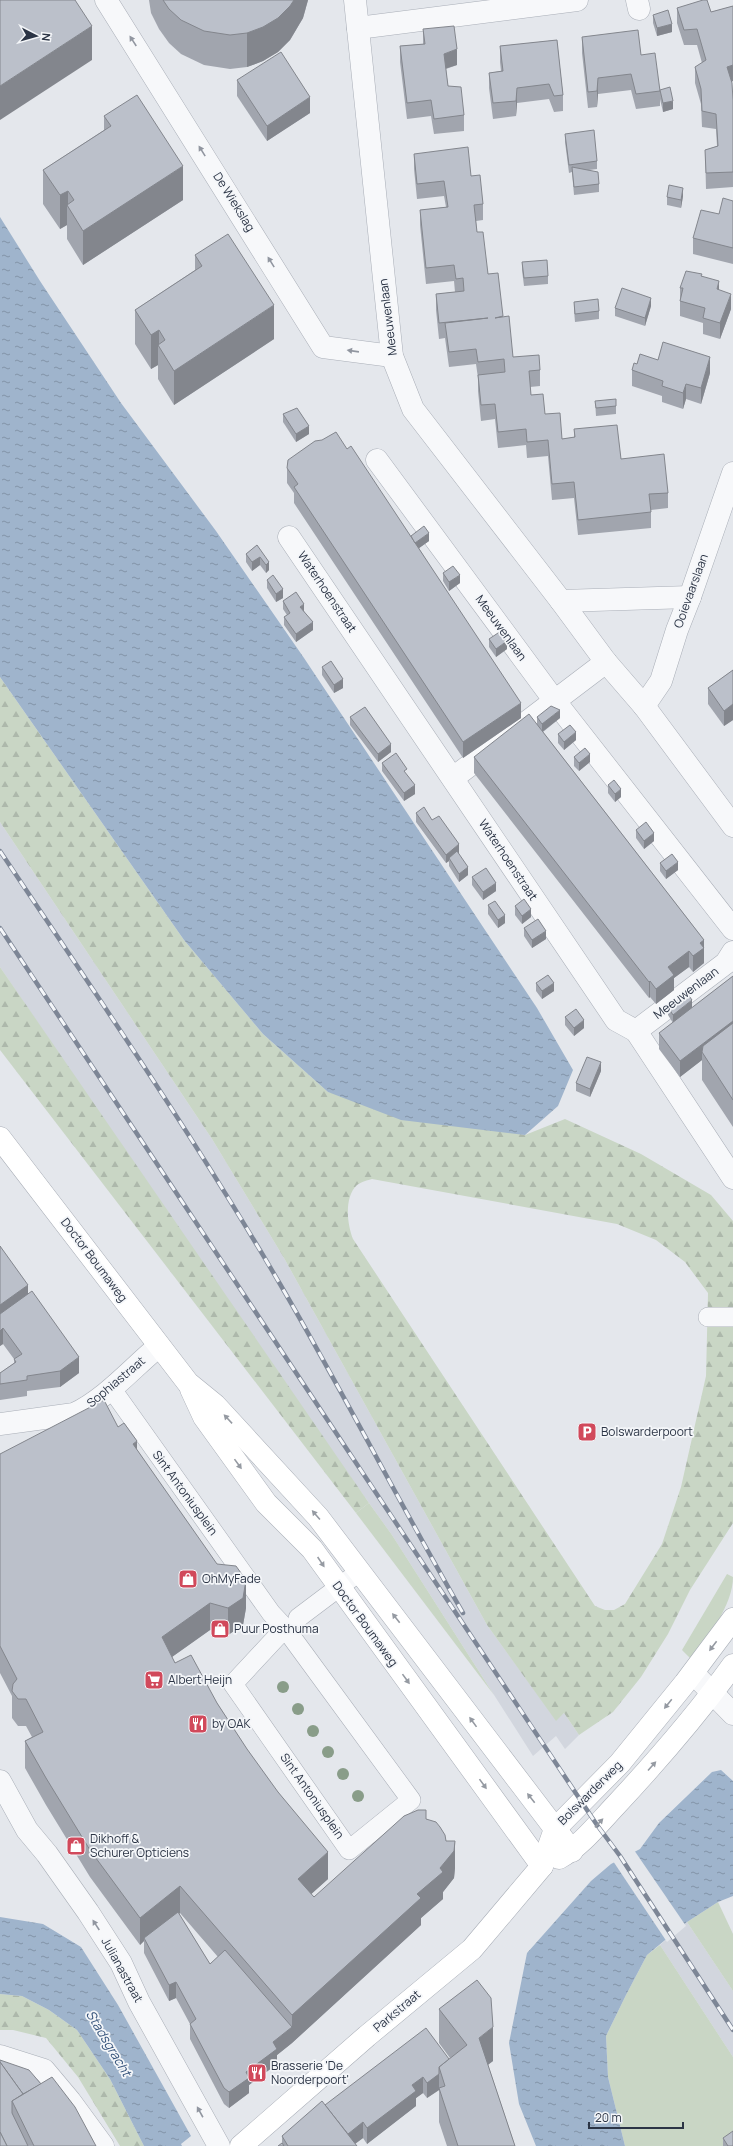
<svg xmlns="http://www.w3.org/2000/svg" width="733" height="2146" viewBox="0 0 733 2146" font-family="Manrope,sans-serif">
<defs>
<pattern id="forest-firs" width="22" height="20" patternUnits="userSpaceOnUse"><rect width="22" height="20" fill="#c9d6c5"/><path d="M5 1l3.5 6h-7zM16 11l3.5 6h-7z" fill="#adb8ab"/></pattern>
<pattern id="water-ripples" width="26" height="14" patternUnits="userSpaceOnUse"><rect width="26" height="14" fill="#9fb4cc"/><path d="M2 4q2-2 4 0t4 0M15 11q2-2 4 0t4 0" fill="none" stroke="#8293a7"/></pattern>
</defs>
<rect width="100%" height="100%" fill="#e4e7ec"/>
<!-- built -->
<g fill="#d2d6de">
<path d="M0,822L212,1139L284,1258L487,1625L556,1720L564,1713L579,1735L565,1749L556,1736L533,1756L392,1535L256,1345L0,967Z"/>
<path d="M687,1922L733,1991V2057L660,1945Z"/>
</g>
<!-- grass -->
<g fill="#c9d6c5">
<path d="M369,1503L392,1535L494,1695L356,1513Z"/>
<path d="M727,1574L733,1577C733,1605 707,1638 693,1661L682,1650Z"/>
<path d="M718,1902L733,1934V1991L687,1922Z"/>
<path d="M660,1945L733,2057V2146H625L608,2077L606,2036L626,1995L647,1955Z"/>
</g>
<!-- forest -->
<g fill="url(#forest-firs)" fill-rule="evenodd">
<path d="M0,677L184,940L263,1034L328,1092L525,1135L565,1119L641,1154L711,1195L733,1221V1523L690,1590L668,1634L641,1677L613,1712L579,1735L564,1713L556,1721L487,1625L284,1258L212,1139L0,822ZM372,1179L617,1224L656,1240L685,1262L708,1293L706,1376L681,1487L662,1544L625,1604L614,1610H605L595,1606L353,1239C347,1224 344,1197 357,1185C361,1182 368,1180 372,1179Z"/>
<path d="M0,967L369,1503L356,1513L0,1050Z"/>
<path d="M0,1994L22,1996L49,2010L77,2030L110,2079L144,2146H120L78,2077L46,2038L13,2030H0Z"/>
</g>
<!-- water -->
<g fill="url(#water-ripples)">
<path d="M0,217L40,281L121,403L216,531L304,658L537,1008L573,1070L558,1106L525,1135L401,1120L328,1092L263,1034L184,940L0,677Z"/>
<path d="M721,1770L733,1781V1896L718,1902L687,1922L647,1955L626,1995L606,2036L608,2077L625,2146H536L519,2104L509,2043L527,1953L591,1881L611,1864L640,1849L659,1823L712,1772Z"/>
<path d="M0,1917L43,1924L81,1947L118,2005L191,2136L181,2144L182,2146H144L110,2079L77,2030L49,2010L22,1996L0,1994Z"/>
</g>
<!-- pier -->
<path fill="#e4e7ec" d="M634,1850L686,1926L667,1942L613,1861Z"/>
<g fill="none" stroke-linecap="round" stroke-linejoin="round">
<defs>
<g id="lane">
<path d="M708,1317H733"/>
<path d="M111,1388L271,1613L285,1628L411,1800L349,1850L233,1684L285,1628"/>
<path d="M298,1618L359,1572"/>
</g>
<g id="street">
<path d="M106,0L323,347L392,356"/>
<path d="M355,0L392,356L413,409L561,601L606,662L644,706L733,826"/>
<path d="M637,0L639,9"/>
<path d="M358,28L577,0"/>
<path d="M377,460L554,700L733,929"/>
<path d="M289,537L616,1020L636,1031L733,1178"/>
<path d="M561,601L690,597"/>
<path d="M644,706L661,681L677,630L690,597L733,473"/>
<path d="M453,778L606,662"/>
<path d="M636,1031L726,963L733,952"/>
<path d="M0,1424L74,1414C106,1399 132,1368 159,1346"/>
<path d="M693,1673L733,1714"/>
<path d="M0,1781L27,1830L47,1854L88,1912L121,1963L139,2002L219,2146"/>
<path d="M0,2056L44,2070L70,2101L103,2146"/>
</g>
<g id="secondary">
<path d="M0,1138L188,1383L215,1405L318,1517L572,1851"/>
<path d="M191,1389L204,1417L266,1503L312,1549L542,1866"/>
<path d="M559,1858C581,1846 598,1824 615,1806C657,1761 697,1715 733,1665"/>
<path d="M241,2146L367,2036L472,1949L542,1866L555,1829L620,1763L685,1683L733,1619"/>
</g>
</defs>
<!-- lane casing -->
<use href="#lane" stroke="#a9aeb7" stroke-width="20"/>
<!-- street casing -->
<use href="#street" stroke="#a9aeb7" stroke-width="23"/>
<!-- secondary casing -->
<use href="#secondary" stroke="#a9aeb7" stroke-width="23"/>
<!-- lane -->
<use href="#lane" stroke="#f7f8fa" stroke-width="19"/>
<!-- street -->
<use href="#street" stroke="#f7f8fa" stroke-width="22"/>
<!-- secondary -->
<use href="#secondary" stroke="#fff" stroke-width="22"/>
<defs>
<g id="rail">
<path d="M0,851C95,993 193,1135 280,1284C343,1392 400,1504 463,1613"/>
<path d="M0,928L597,1825L620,1856L733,2030"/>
</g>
</defs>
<!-- rail casing -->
<use href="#rail" stroke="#7d8696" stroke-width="4.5"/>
<!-- rail -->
<use href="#rail" stroke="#f4f6f9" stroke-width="3" stroke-dasharray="9" stroke-linecap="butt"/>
</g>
<!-- trees -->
<g fill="#899d89">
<circle cx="283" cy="1687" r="6"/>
<circle cx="298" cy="1709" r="6"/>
<circle cx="313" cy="1731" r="6"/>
<circle cx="328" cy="1752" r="6"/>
<circle cx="343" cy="1774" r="6"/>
<circle cx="358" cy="1796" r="6"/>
</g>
<!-- wall -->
<g fill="#a1a5ae" fill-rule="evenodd">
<path d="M149,0H308L303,18L290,40L278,52L263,61L247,67L230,69L204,65L181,54L169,43L159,29L151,13Z"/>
<path d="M733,6V81L731,82L733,100V187L706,189L705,150L717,146L716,129L702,127L701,104L695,83V67L702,63L697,45H684L677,23V8L711,12Z"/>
<path d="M653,15L672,32L657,36L653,23Z"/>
<path d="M423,29L457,65L446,69L448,86L464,115V131L434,134L431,116L407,119L400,62V46L423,44Z"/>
<path d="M582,37L641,55L660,90L673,109L663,112L660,99V106L636,109L631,90L598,94L597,107L588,108L582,53Z"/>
<path d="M557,40L563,95V111L554,112L549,99L517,103L516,116L493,119L489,88V73L501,71L500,62V46Z"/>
<path d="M237,80L310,113L267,141L237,96Z"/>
<path d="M104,116L183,200L83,265L67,239V225L60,229L43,204V170L104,130Z"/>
<path d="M565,134L597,161V169L589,170L599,184V192L574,195L572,172L569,173L565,142Z"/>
<path d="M414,154L471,176L483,204V220L476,221L477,232L488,274L503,317L513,357L540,370V386L530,387L531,395L562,439L574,437V429L621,459L668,493V508L651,510V528L578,535L574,498L552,500L548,456L527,458L526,445L498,448L495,419L481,421L478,391V378L476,364L449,367L445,338L439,339L436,310V294L455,292L454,281L426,284L420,225V210L446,207L444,196L417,199L414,169Z"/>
<path d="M683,196L681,208L667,205V197Z"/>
<path d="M733,201V264L693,254V238Z"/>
<path d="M195,255L274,339L174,405L158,379V365L151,369L135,344V310L195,270Z"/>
<path d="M522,262L548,276V284L524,286L522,270Z"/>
<path d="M702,276L719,290L731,309L720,339L703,334V323L680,316V288Z"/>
<path d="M574,302L599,311V319L575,322L574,310Z"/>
<path d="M651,306L645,326L615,316V308Z"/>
<path d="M658,360L710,373L701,404L686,399L683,409L662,402V396L632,386V370L637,364Z"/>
<path d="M595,401L616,406V414L596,416Z"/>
<path d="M283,414L309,434L296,442L283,422Z"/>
<path d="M287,468L411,536L429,541L419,548L521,718L463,758L294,503V493L287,483Z"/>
<path d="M257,545L269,570L266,573L260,565L252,571L246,562V554Z"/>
<path d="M443,573L460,583L449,591L443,581Z"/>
<path d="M267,580L283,598L276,602L267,588Z"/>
<path d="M283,601L304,611L313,630L296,642L284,625V617L287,615L283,609Z"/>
<path d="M489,639L507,649L496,657L489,647Z"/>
<path d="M322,667L343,688L334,693L322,675Z"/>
<path d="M733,670V720L724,726L708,704V688Z"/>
<path d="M350,717L391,752L378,762L350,725Z"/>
<path d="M537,717L560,718L543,732L704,940V963L693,972L689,967L674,978V990L656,1004L650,997L649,998L474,773V757L537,724Z"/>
<path d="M558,734L576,740L564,750L558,743Z"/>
<path d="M574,757L590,762L579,771L574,766Z"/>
<path d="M382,763L415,794L404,801L382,771Z"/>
<path d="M608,785L621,797L615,802L608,793Z"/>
<path d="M416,813L432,820L459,853H458L468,875L459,882L449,866V861L446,863L416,822Z"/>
<path d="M636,830L654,841L644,849L636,838Z"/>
<path d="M660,863L678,870L666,879L660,871Z"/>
<path d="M472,877L496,891L483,900L472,885Z"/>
<path d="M488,905L505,923L498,928L488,914Z"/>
<path d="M515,906L531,917L522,924L515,915Z"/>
<path d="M524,928L546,939L532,948L524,936Z"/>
<path d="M733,976V1127L702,1080V1060L680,1077L659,1049V1033L673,1023L668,1015V1007L692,1008Z"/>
<path d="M536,983L554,991L542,999L536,991Z"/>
<path d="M565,1017L584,1028L574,1036L565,1025Z"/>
<path d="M601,1071L590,1097L576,1091V1083Z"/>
<path d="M0,1246L28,1294L79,1373L60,1387L27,1391V1396L0,1400V1373L14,1363V1359L3,1344L0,1346Z"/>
<path d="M118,1427L137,1450L246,1608L243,1625L228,1635L210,1630L172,1657L175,1663L217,1703L328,1879L311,1894L314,1897L426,1819L446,1841L455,1868L454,1878L443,1892V1899L421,1918V1925L292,2043L277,2055V2064L249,2085V2093L229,2108L224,2104L190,2039V2024L176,1998L169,2001L144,1953V1941L140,1945L90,1877L46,1805L25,1768V1741L32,1737L26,1726H18L12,1718V1696L0,1673V1454ZM180,1913L218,1957L210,1964L179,1914Z"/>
<path d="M439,2009L493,2061L488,2065L515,2146H447L439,2122V2090L427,2098L423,2093L416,2098V2106L367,2144L363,2138L355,2144L357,2146H278L282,2143V2136L325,2105L449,2059L450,2058L439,2043Z"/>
<path d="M0,2060L96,2146H0Z"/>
<path d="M723,2138L733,2146H723Z"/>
</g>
<!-- shaded-wall -->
<g fill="#83868d">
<path d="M294,0H308L303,18L290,40L278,52L263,61L247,67V33Z"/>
<path d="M672,24V32L657,36V28Z"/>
<path d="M92,26V60L0,120V86Z"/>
<path d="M457,49V65L444,69V54Z"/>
<path d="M733,65V81L727,83V67Z"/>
<path d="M598,78V94L597,107V91Z"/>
<path d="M517,88V103L516,116V101Z"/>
<path d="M310,97V113L267,141V126Z"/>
<path d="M673,101V109L663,112V103Z"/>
<path d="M183,166V200L83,265V231Z"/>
<path d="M683,188V196L681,208V200Z"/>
<path d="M68,191V207L67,205V225L60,229V195Z"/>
<path d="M719,281V297L717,289Z"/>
<path d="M731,294V309L720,339V323Z"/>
<path d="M651,298V306L645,326V318Z"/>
<path d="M274,305V339L174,405V371Z"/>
<path d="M159,330V347L158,345V365L151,369V335Z"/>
<path d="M710,357V373L701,404V388Z"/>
<path d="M686,384V399L683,409V393Z"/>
<path d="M309,426V434L296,442V434Z"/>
<path d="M429,533V541L415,551V543Z"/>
<path d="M260,557V565L252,571V562Z"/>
<path d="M269,562V570L266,573V565Z"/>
<path d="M460,575V583L449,591V582Z"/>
<path d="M283,589V598L276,602V594Z"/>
<path d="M304,604V612L300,607Z"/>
<path d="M313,622V630L296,642V634Z"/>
<path d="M507,641V649L496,657V649Z"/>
<path d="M343,679V688L334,693V685Z"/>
<path d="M521,703V718L463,758V742Z"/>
<path d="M733,704V720L724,726V711Z"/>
<path d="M560,710V718L542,732V724Z"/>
<path d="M576,732V740L564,750V742Z"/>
<path d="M391,744V752L378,762V754Z"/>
<path d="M590,754V762L579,771V763Z"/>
<path d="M415,785V794L404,801V793Z"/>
<path d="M621,789V797L615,802V794Z"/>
<path d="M654,833V841L644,849V841Z"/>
<path d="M459,844V853L450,860L449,858V861L446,863V855Z"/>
<path d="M678,862V870L666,879V871Z"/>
<path d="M468,867V875L459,882V874Z"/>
<path d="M496,883V891L483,900V892Z"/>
<path d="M531,909V917L522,924V916Z"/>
<path d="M505,915V923L498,928V920Z"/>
<path d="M546,931V939L532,948V940Z"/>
<path d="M704,940V963L693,972V956L700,943Z"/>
<path d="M689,951V967L674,978V990L656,1004V989L668,967Z"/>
<path d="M650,981V997L649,998V982Z"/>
<path d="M554,983V991L542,999V991Z"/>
<path d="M692,1000V1008L673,1023V1015Z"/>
<path d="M584,1020V1028L574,1036V1028Z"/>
<path d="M733,1021V1037L702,1052V1060L680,1077V1061Z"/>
<path d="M601,1062V1071L590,1097V1089Z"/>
<path d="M28,1285V1301L0,1321V1305Z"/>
<path d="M3,1328V1344L0,1346V1331Z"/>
<path d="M79,1357V1373L60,1387V1371Z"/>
<path d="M137,1441V1468L133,1444Z"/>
<path d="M246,1580V1608L243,1625L228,1635V1608Z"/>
<path d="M210,1603V1630L162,1664V1637Z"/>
<path d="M455,1841V1868L454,1878L443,1892V1899L421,1918V1925L292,2043V2015L417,1894L440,1868Z"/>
<path d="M328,1852V1879L298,1906V1879Z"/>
<path d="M180,1886V1913L146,1940L144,1938V1941L140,1945V1918Z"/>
<path d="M176,1982V1998L169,2001V1985Z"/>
<path d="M292,2027V2043L277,2055V2064L249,2085V2093L229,2108V2092L246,2072L273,2042Z"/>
<path d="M493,2027V2061L479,2071V2038Z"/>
<path d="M439,2074V2090L427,2098V2083Z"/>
<path d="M423,2077V2093L416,2098V2106L367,2144V2128L412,2085Z"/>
<path d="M363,2122V2138L352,2146L347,2135Z"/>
</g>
<!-- building -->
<g fill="#bbc0ca" stroke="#83868d">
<path d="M0,0H75L92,26L0,86Z"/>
<path d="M163,0H294L290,6L278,18L263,27L247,33L230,35L204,31L181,20L169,9Z"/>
<path d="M703,0H707L711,12L733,6V65L727,67L732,83L733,100V172L706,173L705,150L718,146L716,114L702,111L701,89L695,67L706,60L697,29L684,30L677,8Z"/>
<path d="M668,10L672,24L657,28L653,15Z"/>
<path d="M454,26L457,49L444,54L448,86L461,87L464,115L434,119L431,100L407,103L400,46L425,44L423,29Z"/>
<path d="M638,30L641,55L655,53L660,91L636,94L631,74L598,78L597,91L588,92L582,37Z"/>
<path d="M557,40L563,95L554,96L549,84L517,88L516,101L493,103L489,73L503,71L500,46Z"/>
<path d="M281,52L310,97L267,126L237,80Z"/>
<path d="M670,87L673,101L663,103L660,90Z"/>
<path d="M137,95L183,166L83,231L67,205L74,200L68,191L60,195L43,170L111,126L104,116Z"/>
<path d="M594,130L597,161L569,165L565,134Z"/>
<path d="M468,147L471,176L480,175L483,204L474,205L477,232H483L488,274L498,273L503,316L495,318L509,316L513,357L539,355L540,370L529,371L531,395L543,394L545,414L560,413L562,439L575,437L574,429L617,425L621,459L664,454L668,493L649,494L651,512L578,520L574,482L552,484L548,440L527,442L526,429L498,432L495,404L481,405L478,375L505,372L504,359L478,362L476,349L449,352L445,323L488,318L439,323L436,294L464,291L463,278L456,279L454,265L426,268L420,210L448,207L444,181L417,184L414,154Z"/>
<path d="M572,167L598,172L599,184L574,187Z"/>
<path d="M669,185L683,188L681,200L667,197Z"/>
<path d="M723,198L733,201V248L693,238L701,210L719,214Z"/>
<path d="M228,234L274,305L174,371L158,345L165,340L159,330L151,335L135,310L202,266L195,255Z"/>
<path d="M547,260L548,276L524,278L522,262Z"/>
<path d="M686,271L702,274L701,276L719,281L717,289L731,294L720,323L703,318L705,308L680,301L683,288H680Z"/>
<path d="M622,288L651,298L645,318L615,308Z"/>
<path d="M598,299L599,311L575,314L574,302Z"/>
<path d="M663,342L710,357L701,388L686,384L683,393L662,386L663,381L632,370L634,363L637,364L640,354L658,360Z"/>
<path d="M616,399V406L596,408L595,401Z"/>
<path d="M297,408L309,426L296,434L283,414Z"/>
<path d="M336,432L347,449L351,446L521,703L463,742L294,487L298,484L287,468L288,460L315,441L322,440Z"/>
<path d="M424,526L429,533L415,543L411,536Z"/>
<path d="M257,545L269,562L266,565L260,557L252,562L246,554Z"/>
<path d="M453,566L460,575L449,582L443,573Z"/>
<path d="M273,575L283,589L276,594L267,580Z"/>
<path d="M296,592L304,604L300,607L313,622L296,634L284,617L290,613L283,601Z"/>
<path d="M501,631L507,641L496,649L489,639Z"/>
<path d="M331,661L343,679L334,685L322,667Z"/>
<path d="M733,670V704L724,711L708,688Z"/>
<path d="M551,706L560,710L542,724L537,717Z"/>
<path d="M365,707L391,744L378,754L350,717Z"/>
<path d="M529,714L704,940L700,943L704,948L693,956L689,951L668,967L674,975L656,989L650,981L649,982L474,757Z"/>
<path d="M570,725L576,732L564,742L558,734Z"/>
<path d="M585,748L590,754L579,763L574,757Z"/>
<path d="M396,753L407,769L404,771L415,785L404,793L382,763Z"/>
<path d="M614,780L621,789L615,794L608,785Z"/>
<path d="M424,807L432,820L439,816L459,844L446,855L416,813Z"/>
<path d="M646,822L654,833L644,841L636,830Z"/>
<path d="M457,851L468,867L459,874L449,858Z"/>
<path d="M672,854L678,862L666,871L660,863Z"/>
<path d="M486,868L496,883L483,892L472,877Z"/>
<path d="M524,899L531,909L522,916L515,906Z"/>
<path d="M495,901L505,915L498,920L488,905Z"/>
<path d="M538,919L546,931L532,940L524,928Z"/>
<path d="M548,975L554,983L542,991L536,983Z"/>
<path d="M733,976V1021L680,1061L659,1033Z"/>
<path d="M687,993L692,1000L673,1015L668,1007Z"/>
<path d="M576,1009L584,1020L574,1028L565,1017Z"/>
<path d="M733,1023V1100L702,1052L703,1046Z"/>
<path d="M587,1057L601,1062L590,1089L576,1083Z"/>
<path d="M0,1246L28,1285L0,1305Z"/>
<path d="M32,1291L79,1357L60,1371L27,1376V1380L0,1384V1373L16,1362L14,1359L22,1354L3,1328L0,1331V1314Z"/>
<path d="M104,1400L118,1427L124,1423L137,1441L133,1444L217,1564L236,1566L246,1580L243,1598L228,1608L210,1603L162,1637L175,1663L191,1655L217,1703L247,1749L278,1792L328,1852L298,1879L314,1897L404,1816L418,1810H426V1819L436,1822L440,1827L445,1835L446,1841H455L454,1851L440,1868L443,1872L417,1894L421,1898L292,2015L180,1886L140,1918L90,1850L46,1778L25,1741L43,1732L26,1699H18L12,1691L13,1684L17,1679L0,1646V1454Z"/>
<path d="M178,1912L210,1964L225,1950L292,2027L273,2042L277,2049L246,2072L249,2078L229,2092L224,2088L190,2024L196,2019L176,1982L169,1985L144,1938Z"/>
<path d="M477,1980L491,1998L493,2027L479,2038L515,2146H458L439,2088L445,2086L439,2067L467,2045L439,2009Z"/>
<path d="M426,2028L449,2059L439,2067V2074L427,2083L423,2077L412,2085L416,2091L367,2128L363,2122L348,2134L325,2105Z"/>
<path d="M0,2060L29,2070L41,2084L23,2094L0,2062Z"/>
<path d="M0,2062L23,2094L12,2101V2113L28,2146H7L0,2132Z"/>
<path d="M52,2077L75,2107L96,2146H34L12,2101Z"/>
<path d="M322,2101L357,2146H288L282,2136Z"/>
<path d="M733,2131V2146H728L723,2138Z"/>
<path d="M0,2132L7,2146H0Z"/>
<path d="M282,2143L284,2146H278Z"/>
</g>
<!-- one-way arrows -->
<defs><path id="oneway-solid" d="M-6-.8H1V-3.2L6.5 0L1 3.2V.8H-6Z"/></defs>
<g fill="#9196a0">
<use href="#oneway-solid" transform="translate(133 41) rotate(-123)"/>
<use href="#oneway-solid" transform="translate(202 151) rotate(-122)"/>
<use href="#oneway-solid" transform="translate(271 262) rotate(-122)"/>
<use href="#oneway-solid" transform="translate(353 351) rotate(-172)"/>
<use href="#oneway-solid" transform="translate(96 1925) rotate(-123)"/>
<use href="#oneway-solid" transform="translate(200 2112) rotate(-119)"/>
</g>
<g fill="#959aa2">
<use href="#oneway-solid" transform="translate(228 1419) rotate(-133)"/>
<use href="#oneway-solid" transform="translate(238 1464) rotate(54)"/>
<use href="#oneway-solid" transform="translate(316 1515) rotate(-131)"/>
<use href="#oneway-solid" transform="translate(321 1562) rotate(56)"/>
<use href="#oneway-solid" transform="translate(396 1618) rotate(-128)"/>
<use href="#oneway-solid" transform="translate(713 1646) rotate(127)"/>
<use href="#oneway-solid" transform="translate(406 1679) rotate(54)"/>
<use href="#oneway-solid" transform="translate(668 1704) rotate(129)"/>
<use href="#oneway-solid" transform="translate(473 1722) rotate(-126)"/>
<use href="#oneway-solid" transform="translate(652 1766) rotate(-48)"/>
<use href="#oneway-solid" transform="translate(483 1784) rotate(54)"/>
<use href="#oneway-solid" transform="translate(531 1798) rotate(-128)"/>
<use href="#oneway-solid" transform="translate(599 1823) rotate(-47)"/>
</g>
<!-- icons -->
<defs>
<symbol id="parking-square" viewBox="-11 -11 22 22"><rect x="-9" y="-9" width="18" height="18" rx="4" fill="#d1495b" stroke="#f4f6f9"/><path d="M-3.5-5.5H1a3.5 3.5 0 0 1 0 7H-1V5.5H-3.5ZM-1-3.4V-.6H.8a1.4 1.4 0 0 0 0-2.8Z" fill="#fff"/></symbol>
<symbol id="shop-square" viewBox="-11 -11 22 22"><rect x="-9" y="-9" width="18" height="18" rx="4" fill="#d1495b" stroke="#f4f6f9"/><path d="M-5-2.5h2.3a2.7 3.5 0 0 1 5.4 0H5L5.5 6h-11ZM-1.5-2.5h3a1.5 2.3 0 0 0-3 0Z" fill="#fff"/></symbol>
<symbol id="supermarket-square" viewBox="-11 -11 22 22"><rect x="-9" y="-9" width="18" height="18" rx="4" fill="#d1495b" stroke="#f4f6f9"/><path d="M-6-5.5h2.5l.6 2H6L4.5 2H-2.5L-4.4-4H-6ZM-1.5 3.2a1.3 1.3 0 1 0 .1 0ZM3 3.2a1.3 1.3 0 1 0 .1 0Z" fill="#fff"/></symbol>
<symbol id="restaurant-square" viewBox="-11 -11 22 22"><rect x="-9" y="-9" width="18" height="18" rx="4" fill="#d1495b" stroke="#f4f6f9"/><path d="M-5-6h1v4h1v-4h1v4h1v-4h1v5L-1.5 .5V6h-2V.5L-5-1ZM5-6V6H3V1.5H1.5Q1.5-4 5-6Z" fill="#fff"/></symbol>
</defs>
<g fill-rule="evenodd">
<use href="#parking-square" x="576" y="1421" width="22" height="22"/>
<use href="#shop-square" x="177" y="1568" width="22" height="22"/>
<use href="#shop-square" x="209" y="1618" width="22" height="22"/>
<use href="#supermarket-square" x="143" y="1669" width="22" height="22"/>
<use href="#restaurant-square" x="187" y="1713" width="22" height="22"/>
<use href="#shop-square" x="65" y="1835" width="22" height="22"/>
<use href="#restaurant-square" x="246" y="2062" width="22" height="22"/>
</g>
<g text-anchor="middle" stroke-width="3.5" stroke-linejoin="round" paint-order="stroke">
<!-- street labels -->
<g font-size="12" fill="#2b3445" stroke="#f4f6f9">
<text transform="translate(234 202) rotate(58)" y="4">De Wiekslag</text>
<text transform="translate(388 317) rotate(-97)" y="4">Meeuwenlaan</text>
<text transform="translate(691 591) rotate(-70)" y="4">Ooievaarslaan</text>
<text transform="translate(327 592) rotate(56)" y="4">Waterhoenstraat</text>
<text transform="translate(501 628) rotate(54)" y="4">Meeuwenlaan</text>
<text transform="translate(508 860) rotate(56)" y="4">Waterhoenstraat</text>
<text transform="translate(686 993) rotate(-37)" y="4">Meeuwenlaan</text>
<text transform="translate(94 1260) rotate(53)" y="4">Doctor Boumaweg</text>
<text transform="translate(116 1382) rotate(-40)" y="4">Sophiastraat</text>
<text transform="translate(185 1493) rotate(54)" y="4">Sint Antoniusplein</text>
<text transform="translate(365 1624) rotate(54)" y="4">Doctor Boumaweg</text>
<text transform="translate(590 1793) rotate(-45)" y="4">Bolswarderweg</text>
<text transform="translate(312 1796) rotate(55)" y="4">Sint Antoniusplein</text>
<text transform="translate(122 1970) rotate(61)" y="4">Julianastraat</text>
<text transform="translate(397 2011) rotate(-40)" y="4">Parkstraat</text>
</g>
<!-- poi labels -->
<g font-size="12" fill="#2b3445" stroke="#f4f6f9" text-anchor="start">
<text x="601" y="1436">Bolswarderpoort</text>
<text x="202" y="1583">OhMyFade</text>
<text x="234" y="1633">Puur Posthuma</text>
<text x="168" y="1684">Albert Heijn</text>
<text x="212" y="1728">by OAK</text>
<text x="90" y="1843">Dikhoff &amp;<tspan x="90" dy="14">Schurer Opticiens</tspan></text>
<text x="271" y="2070">Brasserie 'De<tspan x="271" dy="14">Noorderpoort'</tspan></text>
</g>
<!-- water labels -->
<g font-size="13" font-style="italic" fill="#34527a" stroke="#f4f6f9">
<text transform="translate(109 2043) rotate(59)" y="5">Stadsgracht</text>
</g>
</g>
<!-- north arrow -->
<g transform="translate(36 36) rotate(96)" stroke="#f4f6f9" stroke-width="3" paint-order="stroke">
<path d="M0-3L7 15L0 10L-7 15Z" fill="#2b3445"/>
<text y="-6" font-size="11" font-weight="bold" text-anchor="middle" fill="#2b3445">N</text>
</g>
<!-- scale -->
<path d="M589 2122v6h94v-6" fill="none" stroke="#2b3445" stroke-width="2"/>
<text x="595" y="2122" font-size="12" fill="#2b3445" stroke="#f4f6f9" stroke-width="3" paint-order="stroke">20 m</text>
</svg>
